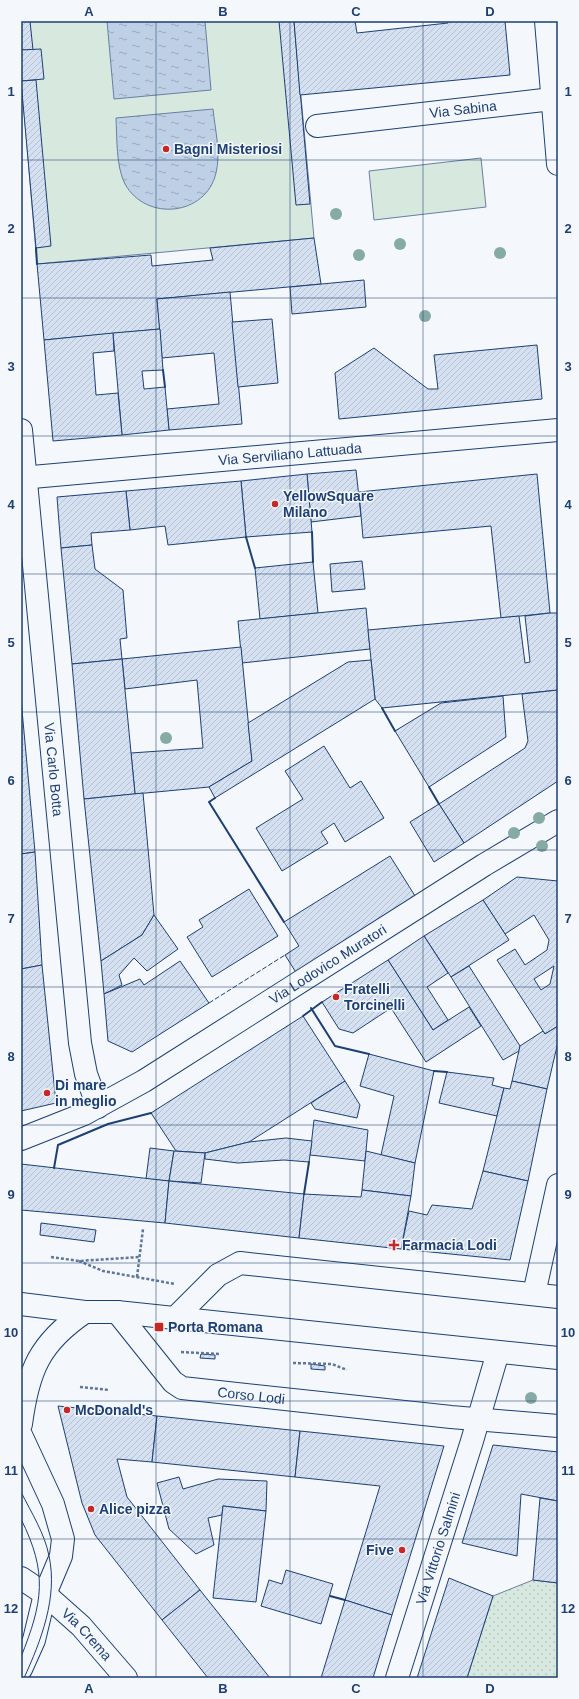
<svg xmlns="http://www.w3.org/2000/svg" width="579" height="1699" viewBox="0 0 579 1699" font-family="Helvetica,sans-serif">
<defs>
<pattern id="garden-dots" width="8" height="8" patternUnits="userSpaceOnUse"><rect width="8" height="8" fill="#d7e8df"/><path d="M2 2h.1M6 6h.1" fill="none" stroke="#b8c8c3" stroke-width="1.8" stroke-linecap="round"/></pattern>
<pattern id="water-ripples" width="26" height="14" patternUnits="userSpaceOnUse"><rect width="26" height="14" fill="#bed0e5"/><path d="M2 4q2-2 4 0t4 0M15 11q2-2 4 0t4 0" fill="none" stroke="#9aaabe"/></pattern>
<pattern id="building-hatch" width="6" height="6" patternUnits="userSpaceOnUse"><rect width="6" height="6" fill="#d5e0f0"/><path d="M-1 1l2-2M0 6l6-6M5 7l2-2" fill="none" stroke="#b6c1d1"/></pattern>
</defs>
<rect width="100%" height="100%" fill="#f4f7fb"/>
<!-- park -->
<g fill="#d7e8df" stroke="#687fa3">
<path d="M21,21H294L314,238L37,264L21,76Z"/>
<path d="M481,158L486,207L374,220L369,171Z"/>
</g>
<!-- garden -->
<path fill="url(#garden-dots)" stroke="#687fa3" d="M533,1580L558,1583V1678H467L493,1596Z"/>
<!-- water -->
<g fill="url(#water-ripples)" stroke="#687fa3">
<path d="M107,21H205L211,90L114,99Z"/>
<path d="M213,109C215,129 221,153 216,173C206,216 146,222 125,184C116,167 117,137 116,118Z"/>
</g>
<!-- building -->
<g fill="url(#building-hatch)" stroke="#1d3f73" fill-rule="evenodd">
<path d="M21,21H30L33,50H21Z"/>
<path d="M279,21H294L310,204L296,205Z"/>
<path d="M294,21H355L357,33L448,23V21H505L510,75L300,95Z"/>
<path d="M41,49L44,79L21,81V50Z"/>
<path d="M36,80L51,246L36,248L21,81Z"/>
<path d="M314,238L321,284L157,299L160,329L44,340L37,264L151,255L152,266L213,260L210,248Z"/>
<path d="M364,280L366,307L292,314L290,287Z"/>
<path d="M230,292L242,424L169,430L167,409L219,404L214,353L162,358L157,299Z"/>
<path d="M272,319L278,383L238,387L232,322Z"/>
<path d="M160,329L163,370L142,371L144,389L165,387L169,430L122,435L113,333Z"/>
<path d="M113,333L114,351L93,353L96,395L118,393L122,435L53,441L44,340Z"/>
<path d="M537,345L542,399L339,419L335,373L374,348L428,389H438L434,355Z"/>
<path d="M356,470L361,516L311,522L307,474Z"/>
<path d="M307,474L312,532L246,537L241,481Z"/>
<path d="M537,474L550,613L501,618L491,526L363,538L359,492Z"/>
<path d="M241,481L246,537L168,545L165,526L130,530L126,491Z"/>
<path d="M126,491L130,530L91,533L92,545L61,548L57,497Z"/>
<path d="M92,545L95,569L123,590L127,638L120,639L122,659L72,664L61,548Z"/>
<path d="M362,561L365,589L332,592L330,564Z"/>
<path d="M313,562L318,613L260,619L255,568Z"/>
<path d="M366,608L370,649L242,663L238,621Z"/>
<path d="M550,613H558V690L382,708L375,699L368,630L519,616L525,663L530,662L525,616Z"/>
<path d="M241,647L252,761L209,787L135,794L131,753L203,748L197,680L125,689L122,659Z"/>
<path d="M122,659L135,794L84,799L72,664Z"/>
<path d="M371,660L375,699L215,798L209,787L252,761L248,723L348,662Z"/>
<path d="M558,690V781L464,843L439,804L525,748L528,741L522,694Z"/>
<path d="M503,696L506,737L429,787L395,731L441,703Z"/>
<path d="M21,699L35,852L21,854Z"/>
<path d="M324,746L350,788L361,781L384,818L345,842L334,823L321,832L328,843L282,871L256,828L303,799L285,771Z"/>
<path d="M143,793L154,915L142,935L101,961L84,799Z"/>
<path d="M439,804L464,843L434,862L410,822Z"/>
<path d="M35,852L42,965L21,969V854Z"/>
<path d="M390,856L417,899L297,974L285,955L299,946L284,922Z"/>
<path d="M517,877L558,881V1026L545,1034L497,960L515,949L525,965L547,950L549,940L534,915L505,934L483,900ZM554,966L550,984L541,990L534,979Z"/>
<path d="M249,889L278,936L212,977L187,937L203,927L199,920Z"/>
<path d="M483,900L509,940L451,977L424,936Z"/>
<path d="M154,915L178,949L147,971L134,958L119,975L122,985L104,994L101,961L142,935Z"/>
<path d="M424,936L448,973L427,987L448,1020L433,1030L388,960Z"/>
<path d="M388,960L433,1030L469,1007L481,1026L426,1062L391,1008L353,1033L339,1029L322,1002Z"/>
<path d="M180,961L209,1003L132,1052L108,1041L104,994L140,979L144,985Z"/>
<path d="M42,965L56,1103L21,1111V969Z"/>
<path d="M469,966L520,1046L519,1051L503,1060L451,977Z"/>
<path d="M303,1016L345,1081L249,1142L205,1153L176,1151L151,1113Z"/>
<path d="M558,1026V1042L547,1089L512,1081L520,1046L543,1031L545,1034Z"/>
<path d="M369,1054L434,1071L415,1163L381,1155L394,1096L360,1086Z"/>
<path d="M447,1072L494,1078L492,1085L504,1088L497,1116L439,1103Z"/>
<path d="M345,1081L360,1105L357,1118L315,1109L311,1103Z"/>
<path d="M512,1081L547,1089L528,1181L483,1171L504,1088L510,1089Z"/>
<path d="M314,1120L368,1130L365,1161L310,1155Z"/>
<path d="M286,1138L312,1141L309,1162L284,1160L238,1163L205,1159V1153L249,1142Z"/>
<path d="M150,1148L174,1151L169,1181L146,1179Z"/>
<path d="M174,1151L205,1153L201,1183L169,1181Z"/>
<path d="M366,1151L415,1163L411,1196L362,1190Z"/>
<path d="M21,1164L169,1181L165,1223L21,1210Z"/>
<path d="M483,1171L528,1181L510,1260L401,1249L409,1211L427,1215L432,1205L472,1209Z"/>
<path d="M169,1181L304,1194L299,1238L165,1223Z"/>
<path d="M362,1190L411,1196L401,1249L299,1238L304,1194L361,1197Z"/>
<path d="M41,1223L96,1230L94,1242L40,1235Z"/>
<path d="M201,1354L215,1355V1359L200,1358Z"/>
<path d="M311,1364L325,1366V1370L311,1369Z"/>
<path d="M58,1406L157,1416L152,1462L117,1459L127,1497L200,1590L162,1620L95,1535L82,1503Z"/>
<path d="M157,1416L300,1431L295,1477L152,1462Z"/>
<path d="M300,1431L444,1446L392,1615L345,1600L380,1486L295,1477Z"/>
<path d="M493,1445L558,1452V1501L521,1494L517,1556L462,1543Z"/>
<path d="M179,1477L183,1489L218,1479L267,1481L266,1511L223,1506L222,1515L208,1518L214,1545L196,1554L169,1529L157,1483Z"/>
<path d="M540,1498L558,1501V1583L533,1580Z"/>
<path d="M223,1506L266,1511L256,1602L213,1598Z"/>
<path d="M286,1570L333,1584L321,1624L261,1606L269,1580L282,1584Z"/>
<path d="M449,1578L493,1596L467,1678H417Z"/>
<path d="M200,1590L270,1678H208L162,1620Z"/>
<path d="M345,1600L392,1615L373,1678H321Z"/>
</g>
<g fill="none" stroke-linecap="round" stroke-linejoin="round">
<defs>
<g id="minor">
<path d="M546,21L558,164"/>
<path id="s1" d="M317,126L552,99"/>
<path id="s2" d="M21,430L80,1043L86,1074L98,1107"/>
<path id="s3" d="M21,478L558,430"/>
<path id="s4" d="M21,1139L84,1114L144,1081L484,865L558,821"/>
<path d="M534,1294L558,1185"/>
<path id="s5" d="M117,1312L173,1382L182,1388L451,1417L558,1426"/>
<path d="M175,1318L218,1275L240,1263L558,1297"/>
<path d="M21,1424C28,1371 39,1343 85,1312"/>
<path d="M21,1435L53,1504L63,1539L61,1556L45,1594L34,1640L21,1669"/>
<path id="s6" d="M21,1578L45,1594L81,1626L126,1678"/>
<path id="s7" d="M397,1678L472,1441L498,1352"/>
</g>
<path id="major" d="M21,1304L85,1312H117L558,1358"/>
</defs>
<!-- minor casing -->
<use href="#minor" stroke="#1d3f73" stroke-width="24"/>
<!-- major casing -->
<use href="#major" stroke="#1d3f73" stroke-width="24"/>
<!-- path -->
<g stroke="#5e769c" stroke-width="2.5" stroke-dasharray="3 2" stroke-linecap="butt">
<path d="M51,1257L79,1261L140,1257"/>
<path d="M79,1261L103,1271L175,1284"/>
<path d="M137,1277L143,1229"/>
<path d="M181,1352L221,1354"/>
<path d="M293,1363L332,1364L347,1370"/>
<path d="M80,1387L109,1390"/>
</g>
<!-- minor -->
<use href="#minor" stroke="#f4f7fb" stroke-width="22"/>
<!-- major -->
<use href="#major" stroke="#f4f7fb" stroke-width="22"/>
<!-- tram -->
<g stroke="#1d3f73" stroke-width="1">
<path d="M21,1492C31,1512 45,1534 49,1556C58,1597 41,1641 24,1678"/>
<path d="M21,1519C48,1573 43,1602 21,1657"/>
</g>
<!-- fence -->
<path stroke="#1d3f73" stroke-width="1" stroke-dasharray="5 2" stroke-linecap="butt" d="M209,1003L285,955"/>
<!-- wall -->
<g stroke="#1d3f73" stroke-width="2">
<path d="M36,248L37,264"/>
<path d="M163,370L165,387"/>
<path d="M312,532L313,562"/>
<path d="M246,537L255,568"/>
<path d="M382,708L395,731"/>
<path d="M429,787L439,804"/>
<path d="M215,798L209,802L284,922"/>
<path d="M311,1008L335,1046L369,1054"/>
<path d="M303,1016L322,1002"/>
<path d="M434,1071L447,1072"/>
<path d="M54,1168L58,1145L108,1124L151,1113"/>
<path d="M304,1194L309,1162"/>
<path d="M330,1596L345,1600"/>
</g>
</g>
<!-- trees -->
<g fill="#86aba6">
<circle cx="336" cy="214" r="6"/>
<circle cx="400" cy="244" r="6"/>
<circle cx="500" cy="253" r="6"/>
<circle cx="359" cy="255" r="6"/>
<circle cx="425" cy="316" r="6"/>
<circle cx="166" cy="738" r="6"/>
<circle cx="539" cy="818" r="6"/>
<circle cx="514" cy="833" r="6"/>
<circle cx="542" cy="846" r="6"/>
<circle cx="531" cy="1398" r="6"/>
</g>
<!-- grid -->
<path fill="none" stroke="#1d3f73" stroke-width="1" stroke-opacity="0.55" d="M156,21V1678M290,21V1678M423,21V1678M21,160H558M21,298H558M21,436H558M21,574H558M21,712H558M21,850H558M21,987H558M21,1125H558M21,1263H558M21,1401H558M21,1539H558"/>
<!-- markers -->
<g fill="#c62828" stroke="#f4f7fb" stroke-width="1.5">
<circle cx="166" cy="149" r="4"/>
<circle cx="275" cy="504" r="4"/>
<circle cx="336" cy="997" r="4"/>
<circle cx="47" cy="1093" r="4"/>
<path d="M392 1239h4v4h4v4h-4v4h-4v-4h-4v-4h4z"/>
<rect x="154" y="1322" width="10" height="10" rx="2"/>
<circle cx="67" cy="1410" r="4"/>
<circle cx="91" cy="1509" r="4"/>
<circle cx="402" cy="1550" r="4"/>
</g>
<g text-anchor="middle" stroke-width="3" stroke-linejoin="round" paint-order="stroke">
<!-- street labels -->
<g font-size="14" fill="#1d3f73" stroke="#f4f7fb">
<text dy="5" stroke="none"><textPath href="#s1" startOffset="147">Via Sabina</textPath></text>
<text dy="5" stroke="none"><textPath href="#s3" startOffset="270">Via Serviliano Lattuada</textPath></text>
<text dy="5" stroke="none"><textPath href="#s2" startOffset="341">Via Carlo Botta</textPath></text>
<text dy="5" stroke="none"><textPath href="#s4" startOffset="354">Via Lodovico Muratori</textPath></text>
<text dy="5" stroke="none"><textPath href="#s5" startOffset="170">Corso Lodi</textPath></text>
<text dy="5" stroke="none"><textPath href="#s7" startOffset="136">Via Vittorio Salmini</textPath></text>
<text dy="5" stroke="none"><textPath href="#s6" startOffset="87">Via Crema</textPath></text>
</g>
<!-- poi labels -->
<g font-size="14" font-weight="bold" fill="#1d3f73" stroke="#f4f7fb" text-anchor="start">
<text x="174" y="154">Bagni Misteriosi</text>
<text x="283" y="501">YellowSquare<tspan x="283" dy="16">Milano</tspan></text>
<text x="344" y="994">Fratelli<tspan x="344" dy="16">Torcinelli</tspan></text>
<text x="55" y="1090">Di mare<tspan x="55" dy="16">in meglio</tspan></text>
<text x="402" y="1250">Farmacia Lodi</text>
<text x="168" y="1332">Porta Romana</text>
<text x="75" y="1415">McDonald's</text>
<text x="99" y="1514">Alice pizza</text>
<text x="394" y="1555" text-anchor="end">Five</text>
</g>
</g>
<!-- border -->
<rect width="579" height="1699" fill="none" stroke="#f4f7fb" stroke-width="44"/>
<rect x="22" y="22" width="535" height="1655" fill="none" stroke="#1d3f73" stroke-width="1.5"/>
<g font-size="13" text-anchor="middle" font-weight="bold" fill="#1d3f73">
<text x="89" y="16">A</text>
<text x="223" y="16">B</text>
<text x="356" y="16">C</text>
<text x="490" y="16">D</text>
<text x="11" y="96">1</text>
<text x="568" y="96">1</text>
<text x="11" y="233">2</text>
<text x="568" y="233">2</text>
<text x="11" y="371">3</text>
<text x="568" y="371">3</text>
<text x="11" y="509">4</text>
<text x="568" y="509">4</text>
<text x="11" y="647">5</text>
<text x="568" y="647">5</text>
<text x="11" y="785">6</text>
<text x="568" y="785">6</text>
<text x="11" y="923">7</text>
<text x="568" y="923">7</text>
<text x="11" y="1061">8</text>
<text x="568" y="1061">8</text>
<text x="11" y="1199">9</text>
<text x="568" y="1199">9</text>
<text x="11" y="1337">10</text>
<text x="568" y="1337">10</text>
<text x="11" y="1475">11</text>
<text x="568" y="1475">11</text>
<text x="11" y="1613">12</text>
<text x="568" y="1613">12</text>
<text x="89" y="1693">A</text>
<text x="223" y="1693">B</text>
<text x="356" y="1693">C</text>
<text x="490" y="1693">D</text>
</g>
</svg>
